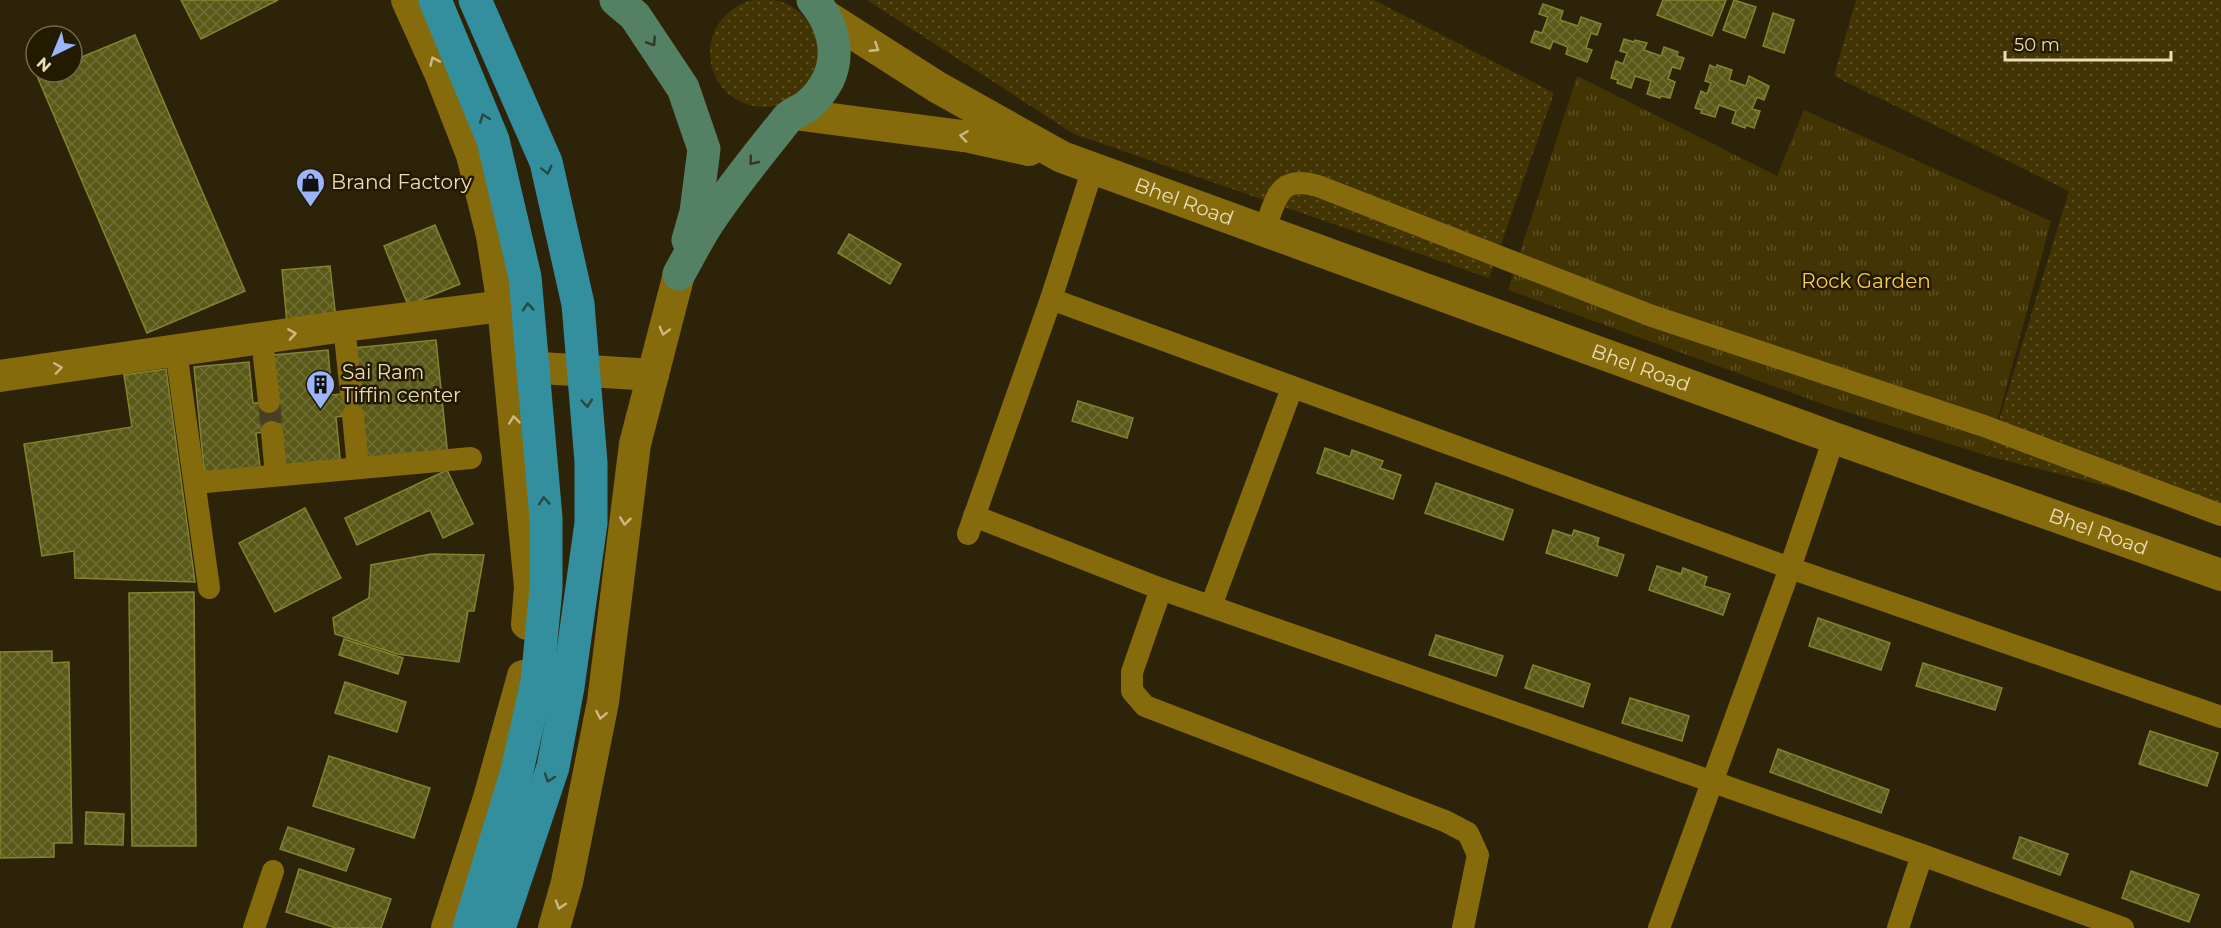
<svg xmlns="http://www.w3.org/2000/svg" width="2221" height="928" viewBox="0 0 2221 928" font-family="Montserrat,sans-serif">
<defs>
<pattern id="grass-dots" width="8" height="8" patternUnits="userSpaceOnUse" patternTransform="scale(1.5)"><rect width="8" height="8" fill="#433403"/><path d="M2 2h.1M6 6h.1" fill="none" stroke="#5e5126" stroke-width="1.8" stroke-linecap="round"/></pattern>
<pattern id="park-tufts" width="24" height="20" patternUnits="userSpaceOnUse" patternTransform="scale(1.5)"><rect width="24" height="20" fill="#433403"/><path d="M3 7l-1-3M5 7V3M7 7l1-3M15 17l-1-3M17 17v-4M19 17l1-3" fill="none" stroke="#5e5126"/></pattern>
<pattern id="building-cross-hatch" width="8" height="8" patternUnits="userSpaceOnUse" patternTransform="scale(1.5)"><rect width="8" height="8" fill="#595918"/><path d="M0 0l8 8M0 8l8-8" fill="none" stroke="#717037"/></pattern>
</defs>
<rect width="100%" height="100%" fill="#2d2309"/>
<!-- grass -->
<g fill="url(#grass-dots)">
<circle cx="764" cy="53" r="54"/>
<path d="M867,0H1374L1554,93L1489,278L1074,134Z"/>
<path d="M1856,0H2221V515L1988,456L2069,191L1834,76Z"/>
</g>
<!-- park -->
<path fill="url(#park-tufts)" d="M1577,76L1777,176L1804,110L2051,221L1988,456L1831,407L1508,290Z"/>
<!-- building -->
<g fill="url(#building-cross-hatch)" stroke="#838430" stroke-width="1.5">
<path d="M181,0H278L201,39Z"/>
<path d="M1663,0H1726L1712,36L1657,15Z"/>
<path d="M1734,0L1756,7L1745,38L1723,30Z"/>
<path d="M1543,4L1563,11L1560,20L1578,26L1581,17L1601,24L1597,35L1591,33L1586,48L1592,50L1587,62L1566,54L1568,47L1553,41L1550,49L1531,42L1535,31L1542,33L1548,17L1539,14Z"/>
<path d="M1773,13L1794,20L1784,53L1763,46Z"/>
<path d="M135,35L245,291L147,333L37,76L46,72H72V61Z"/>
<path d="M1624,39L1634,42L1635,40L1647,43L1644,50L1661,56L1664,47L1678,52L1677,56L1684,58L1680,69L1672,67L1668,79L1675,82L1670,98L1661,96L1660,98L1647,94L1651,81L1635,76L1631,88L1617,83L1618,80L1611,78L1616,61L1623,64L1627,53L1620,51Z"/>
<path d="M1710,65L1716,68L1717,65L1732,70L1729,80L1746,86L1749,76L1769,86L1764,100L1757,97L1752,109L1760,111L1754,128L1746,125L1745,128L1732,123L1736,111L1719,105L1715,117L1701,113L1702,110L1695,108L1701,91L1707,94L1711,83L1705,81Z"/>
<path d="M435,225L460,284L408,305L384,246Z"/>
<path d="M849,234L901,264L890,284L838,253Z"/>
<path d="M330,266L336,319L287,323L282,270Z"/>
<path d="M436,340L448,457L364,465L359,414L336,417L341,467L282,473L278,431L256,433L261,475L205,480L194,367L249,362L253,403L278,401L273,355L328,350L332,395L358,392L353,348Z"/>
<path d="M166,369L195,582L75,578L74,551L42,556L24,444L132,427L124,375Z"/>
<path d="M1078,401L1133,418L1127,438L1072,421Z"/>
<path d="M1325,448L1350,457L1352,450L1383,461L1380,468L1401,475L1393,499L1317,473Z"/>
<path d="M447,470L473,524L443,538L430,510L357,545L345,518Z"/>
<path d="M1436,483L1513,510L1503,540L1425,513Z"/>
<path d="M305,508L341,578L275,612L239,543Z"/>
<path d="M1553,530L1572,536L1574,530L1599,538L1597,546L1624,555L1617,576L1546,553Z"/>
<path d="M431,554L484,555L474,611H468L459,662L397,654L335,634L333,618L369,598L371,565Z"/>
<path d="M1657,566L1681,574L1683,568L1707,577L1704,586L1730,594L1723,615L1649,590Z"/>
<path d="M194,592L196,846H132L129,593Z"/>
<path d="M1818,618L1890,643L1881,670L1809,646Z"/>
<path d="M1436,635L1503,656L1496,676L1429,655Z"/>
<path d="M344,639L403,658L398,674L339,655Z"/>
<path d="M52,651V663L69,662L72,843H54V857L0,858V652Z"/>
<path d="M1923,663L2002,688L1995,710L1916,686Z"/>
<path d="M1533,665L1590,684L1583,707L1525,688Z"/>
<path d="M345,682L406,702L397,732L335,713Z"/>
<path d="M1630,698L1689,716L1682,741L1622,723Z"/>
<path d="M2150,731L2218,753L2207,786L2139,764Z"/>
<path d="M1778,749L1889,790L1881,813L1770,772Z"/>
<path d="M329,756L430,788L414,838L313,806Z"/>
<path d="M86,812L124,814L123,845L85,844Z"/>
<path d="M288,827L354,849L346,871L280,849Z"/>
<path d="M2020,837L2068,854L2060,875L2013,858Z"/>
<path d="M299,869L391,899L381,928H336L286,912Z"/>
<path d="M2131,871L2199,895L2189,922L2122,898Z"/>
</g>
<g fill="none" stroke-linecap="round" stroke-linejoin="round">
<!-- street-tunnel -->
<path stroke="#4a3f23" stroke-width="22" stroke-dasharray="22 11" stroke-linecap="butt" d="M269,402L272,432"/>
<!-- street -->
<g stroke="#866b0c" stroke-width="22">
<path d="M1264,230C1277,199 1277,174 1318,186L1652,316L1984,426L2221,515"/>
<path d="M1051,299L1093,168"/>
<path d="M344,326L351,393"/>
<path d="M262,339L269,402"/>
<path d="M176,351L209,588"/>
<path d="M353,415L358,468"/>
<path d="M272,432L276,475"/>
<path d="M195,483L471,458"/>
<path d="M974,516L1161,589L1922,855L2123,928"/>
<path d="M968,534L1051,299L1790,568L2221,717"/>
<path d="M1161,589L1132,672V691L1145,706L1445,821L1468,833L1478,855L1463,928"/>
<path d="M1211,606L1292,388"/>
<path d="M254,928L273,871"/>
<path d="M1659,928L1790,568L1834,438"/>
<path d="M1898,928L1922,855"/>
</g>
<!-- secondary -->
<g stroke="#866b0c" stroke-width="32">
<path d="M407,0L440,73L472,155L492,236L503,306L530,587L527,624"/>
<path id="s1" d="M826,16L937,87L1062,157L1834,438L2221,575"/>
<path d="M794,114L970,137L1029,150"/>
<path d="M509,366L653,375"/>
<path d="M0,376L344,326L503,306"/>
<path d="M447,928L489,798L523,676"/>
<path d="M554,928L567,882L603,702L635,444L679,274"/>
</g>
<!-- primary -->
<g stroke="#548163" stroke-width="33">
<path d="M616,0L635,16L683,88L704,149L696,212L688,240"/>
<path d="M679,274C688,258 696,242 706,226C730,189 758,155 786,120C791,113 801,111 808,105C816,99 823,89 828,80C841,52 832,22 813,0"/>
</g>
<!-- highway -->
<g stroke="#338f9d" stroke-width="33">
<path d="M435,0L493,140L525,277L546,518V588L537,682L517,771L469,928"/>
<path d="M475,0L546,162L578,304L591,462V523L568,687L553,767L499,928"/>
</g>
</g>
<!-- one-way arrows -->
<defs><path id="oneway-chevron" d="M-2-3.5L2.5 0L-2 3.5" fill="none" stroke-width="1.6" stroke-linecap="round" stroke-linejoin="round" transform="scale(1.5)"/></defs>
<g stroke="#32391f">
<use href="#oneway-chevron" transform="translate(652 42) rotate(56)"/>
<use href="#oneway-chevron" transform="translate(753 161) rotate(129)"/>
</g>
<g stroke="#cdba82">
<use href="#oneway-chevron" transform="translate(875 48) rotate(33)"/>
<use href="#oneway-chevron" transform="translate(434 61) rotate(-114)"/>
<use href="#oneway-chevron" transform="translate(964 136) rotate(-172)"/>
<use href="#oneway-chevron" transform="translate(664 331) rotate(105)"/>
<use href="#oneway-chevron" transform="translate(292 334) rotate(-9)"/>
<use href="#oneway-chevron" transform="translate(58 368) rotate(-8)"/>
<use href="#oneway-chevron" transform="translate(514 420) rotate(-96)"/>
<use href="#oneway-chevron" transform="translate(625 521) rotate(97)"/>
<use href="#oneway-chevron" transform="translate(601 715) rotate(101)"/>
<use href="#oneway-chevron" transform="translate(560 905) rotate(107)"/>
</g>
<g stroke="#294940">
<use href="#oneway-chevron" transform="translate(484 118) rotate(-111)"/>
<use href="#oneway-chevron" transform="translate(547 170) rotate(76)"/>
<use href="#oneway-chevron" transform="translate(528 307) rotate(-94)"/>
<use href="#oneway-chevron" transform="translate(587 403) rotate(85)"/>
<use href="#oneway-chevron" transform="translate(544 501) rotate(-94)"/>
<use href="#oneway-chevron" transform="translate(549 778) rotate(109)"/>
</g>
<!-- icons -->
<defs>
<symbol id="shop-pin" viewBox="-11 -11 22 30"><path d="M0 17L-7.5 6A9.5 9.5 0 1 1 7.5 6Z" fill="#9cb4fd" stroke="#231a02"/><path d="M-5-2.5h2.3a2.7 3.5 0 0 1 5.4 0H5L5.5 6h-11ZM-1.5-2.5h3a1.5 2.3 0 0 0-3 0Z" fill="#111"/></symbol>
<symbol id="building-pin" viewBox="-11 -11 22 30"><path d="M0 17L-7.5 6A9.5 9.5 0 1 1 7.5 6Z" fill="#9cb4fd" stroke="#231a02"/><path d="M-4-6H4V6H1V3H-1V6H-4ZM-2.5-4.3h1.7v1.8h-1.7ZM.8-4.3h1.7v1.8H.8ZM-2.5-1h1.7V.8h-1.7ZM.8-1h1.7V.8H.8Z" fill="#111"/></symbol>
</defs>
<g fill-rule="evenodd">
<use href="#shop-pin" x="294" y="166" width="33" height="45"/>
<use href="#building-pin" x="304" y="368" width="33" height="45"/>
</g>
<g text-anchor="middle" stroke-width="5" stroke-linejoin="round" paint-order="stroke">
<!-- poi labels -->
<g font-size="20" fill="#ebdcb5" stroke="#231a02" text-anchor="start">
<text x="331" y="189">Brand Factory</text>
<text x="342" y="379">Sai Ram<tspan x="342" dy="23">Tiffin center</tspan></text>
</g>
<!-- street labels -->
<g font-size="20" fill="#ebdcb5" stroke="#231a02">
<text dy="7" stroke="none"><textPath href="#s1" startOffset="405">Bhel Road</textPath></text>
<text dy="7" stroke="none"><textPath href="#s1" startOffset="891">Bhel Road</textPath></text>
<text dy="7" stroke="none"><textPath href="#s1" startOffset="1377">Bhel Road</textPath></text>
</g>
<!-- park labels -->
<g font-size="20" fill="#fbce4a" stroke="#231a02">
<text x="1866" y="288">Rock Garden</text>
</g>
</g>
<!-- north arrow -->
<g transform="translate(54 54) rotate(223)"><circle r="28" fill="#231a02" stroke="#73684a" stroke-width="1.5"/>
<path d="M0-4.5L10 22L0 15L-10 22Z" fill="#9cb4fd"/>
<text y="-9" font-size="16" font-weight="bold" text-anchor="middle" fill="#ebdcb5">N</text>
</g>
<!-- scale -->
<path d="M2005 51v9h166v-9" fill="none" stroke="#ebdcb5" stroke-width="3"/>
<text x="2014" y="51" font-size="18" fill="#ebdcb5" stroke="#231a02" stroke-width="4.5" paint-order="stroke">50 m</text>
</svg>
